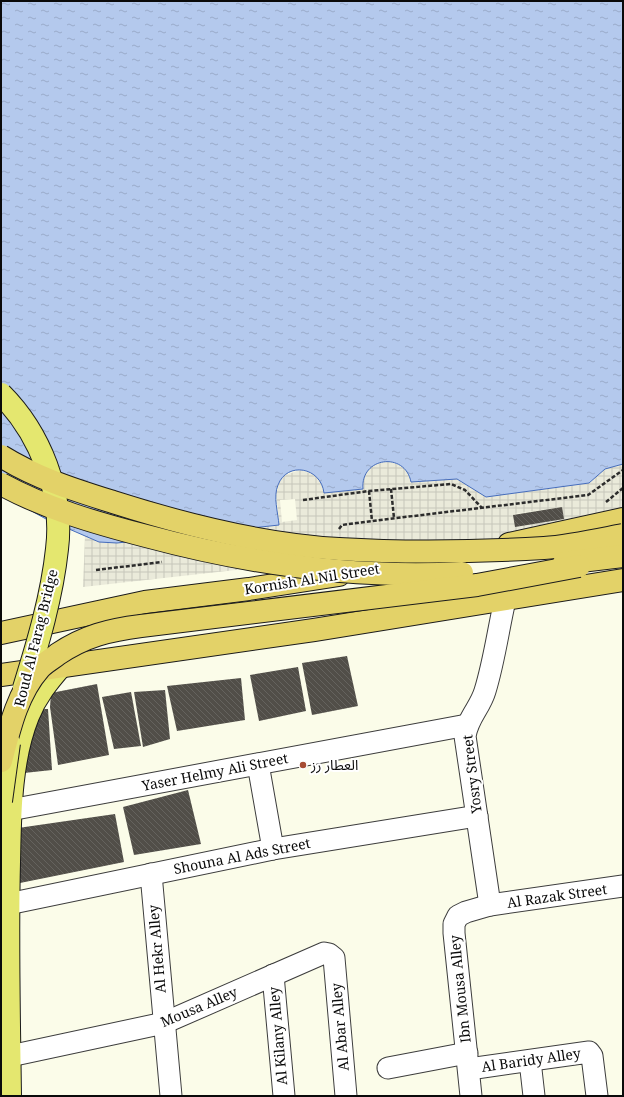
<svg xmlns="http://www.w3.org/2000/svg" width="624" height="1097" viewBox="0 0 624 1097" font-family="'Noto Serif','Noto Sans Arabic',serif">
<defs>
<pattern id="plaza-grid" width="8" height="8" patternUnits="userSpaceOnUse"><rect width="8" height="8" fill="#eaeada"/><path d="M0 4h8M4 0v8" fill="none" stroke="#c7c7ba"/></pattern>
<pattern id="water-ripples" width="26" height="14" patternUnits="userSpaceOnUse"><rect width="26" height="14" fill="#b4c9ed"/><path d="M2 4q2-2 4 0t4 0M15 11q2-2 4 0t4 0" fill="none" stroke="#99abca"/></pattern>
<pattern id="building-back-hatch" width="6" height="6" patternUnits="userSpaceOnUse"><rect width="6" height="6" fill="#514e48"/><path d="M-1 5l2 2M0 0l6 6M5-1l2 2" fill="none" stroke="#65635e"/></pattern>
</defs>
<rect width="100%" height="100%" fill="#fbfce9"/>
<!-- plaza -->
<path fill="url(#plaza-grid)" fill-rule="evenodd" d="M382,462H393L403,467L408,471L412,482L457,479L486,497L589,483L605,469L623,464V515L512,539L83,587L85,536L99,542L279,525L276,490L281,479L285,475L300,470L316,475L323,484L324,492L363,489L362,483L366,471L370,467ZM295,499L297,520L282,522L280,500ZM562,507L515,526L514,514Z"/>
<!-- water -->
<path fill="url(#water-ripples)" stroke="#456cbb" d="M1,1H623V464L605,469L589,483L486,497L457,479L411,482C405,451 360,457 363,489L324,493C321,467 287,461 278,485C273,496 278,513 279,525L117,543L99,542L46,519L1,494Z"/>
<!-- building -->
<g fill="url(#building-back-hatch)">
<path d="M562,507L564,519L515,527L513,515Z"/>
<path d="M347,656L358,706L312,715L302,663Z"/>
<path d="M298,667L306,711L259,721L250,675Z"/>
<path d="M241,678L245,720L177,731L167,686Z"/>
<path d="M97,684L109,755L58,765L50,707L51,693Z"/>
<path d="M165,690L170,739L143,747L134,692Z"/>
<path d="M131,692L141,746L114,749L102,697Z"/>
<path d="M45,709H48L52,770L24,773L36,714Z"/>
<path d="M188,790L201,844L134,855L123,807Z"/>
<path d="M115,814L124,862L15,884L18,828Z"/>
</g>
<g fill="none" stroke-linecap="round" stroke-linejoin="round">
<defs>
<g id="minor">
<path d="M258,764L273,849"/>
<path d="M10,810L467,725"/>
<path d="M151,874L171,1096"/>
<path d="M8,904L273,849L477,816"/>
<path d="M490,905L465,736C468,717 480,708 485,691C494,662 498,631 505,600"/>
<path d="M273,975L284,1096"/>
<path d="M10,1056L164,1023L324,953L329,954L334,958L346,1096"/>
<path d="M530,1061L534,1096"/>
<path d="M388,1068L467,1053"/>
<path d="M469,1069L589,1052L592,1056L597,1096"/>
<path d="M471,1096L454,933V924L458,916L466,912L490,905L623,886"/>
</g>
<path id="primary" d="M10,1096C9,1018 7,940 9,862C10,814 10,761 28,716C36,696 48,681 62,665"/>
<g id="trunk">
<path d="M509,544L623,519"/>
<path d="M1,633L145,602L249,589L339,575"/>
<path d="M1,675L314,630L623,580"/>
</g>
</defs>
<!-- minor casing -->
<use href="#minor" stroke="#3d3d3d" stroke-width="23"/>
<!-- primary casing -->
<use href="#primary" stroke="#1b1b1b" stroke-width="24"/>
<!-- trunk casing -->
<use href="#trunk" stroke="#1b1b1b" stroke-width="24"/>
<!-- path -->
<g stroke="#2c2c2c" stroke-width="2.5" stroke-dasharray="4 2" stroke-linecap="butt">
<path d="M391,489L394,518"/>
<path d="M369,491L372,521"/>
<path d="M303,500L369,491L451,484L465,490L482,508"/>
<path d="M606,502L623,488"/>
<path d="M339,529L342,525L372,521L588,495L623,470"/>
<path d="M96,570L162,562"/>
</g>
<!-- minor -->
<use href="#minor" stroke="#fff" stroke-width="21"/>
<!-- primary -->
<use href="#primary" stroke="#e4e76f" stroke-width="22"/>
<!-- trunk -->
<use href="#trunk" stroke="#e3d268" stroke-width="22"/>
<defs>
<g id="primary-bridge">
<path d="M1,394C40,433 64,493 57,549C52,596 38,643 24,688"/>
<path d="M1,801L9,743"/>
</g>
<g id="trunk-bridge">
<path d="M1,456C36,478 75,490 113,502C182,524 267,545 339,549C406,553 476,552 544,548C570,546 597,540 623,535"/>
<path d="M1,484C47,509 96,523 146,536C250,564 354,579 462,573"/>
<path d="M564,563L623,556"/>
<path d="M1,761C9,730 17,694 39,669C44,663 52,659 58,654C85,636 109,630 141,626L477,585L579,566"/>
</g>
</defs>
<!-- primary-bridge casing -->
<use href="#primary-bridge" stroke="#1b1b1b" stroke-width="24" stroke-linecap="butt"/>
<!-- trunk-bridge casing -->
<use href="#trunk-bridge" stroke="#1b1b1b" stroke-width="24" stroke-linecap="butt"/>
<!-- primary-bridge -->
<use href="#primary-bridge" stroke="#e4e76f" stroke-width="22"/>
<!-- trunk-bridge -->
<use href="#trunk-bridge" stroke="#e3d268" stroke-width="22"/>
</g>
<!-- markers -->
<circle fill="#a74d34" stroke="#fff" stroke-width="1.5" cx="303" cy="765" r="4"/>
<g text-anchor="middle" stroke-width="4" stroke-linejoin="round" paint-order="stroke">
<!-- street labels -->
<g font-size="14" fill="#0a0a0a" stroke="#fff">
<text transform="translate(312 579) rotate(-9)" y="5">Kornish Al Nil Street</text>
<text transform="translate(36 638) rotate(-76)" y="5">Roud Al Farag Bridge</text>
<text transform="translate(215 772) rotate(-11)" y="5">Yaser Helmy Ali Street</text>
<text transform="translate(472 774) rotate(-97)" y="5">Yosry Street</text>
<text transform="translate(242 856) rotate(-11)" y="5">Shouna Al Ads Street</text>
<text transform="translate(557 896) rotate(-8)" y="5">Al Razak Street</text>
<text transform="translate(157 949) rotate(-95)" y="5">Al Hekr Alley</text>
<text transform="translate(460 989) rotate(-96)" y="5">Ibn Mousa Alley</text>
<text transform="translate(199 1007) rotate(-23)" y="5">Mousa Alley</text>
<text transform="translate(340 1027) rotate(-95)" y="5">Al Abar Alley</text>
<text transform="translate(278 1036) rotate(-95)" y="5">Al Kilany Alley</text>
<text transform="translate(531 1060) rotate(-8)" y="5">Al Baridy Alley</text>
</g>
<!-- poi labels -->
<g font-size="14" fill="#0a0a0a" stroke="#fff" text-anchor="start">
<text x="311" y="770">العطار رز</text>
</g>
</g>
<!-- border -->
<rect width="624" height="1097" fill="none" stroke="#0a0a0a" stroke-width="4"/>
</svg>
